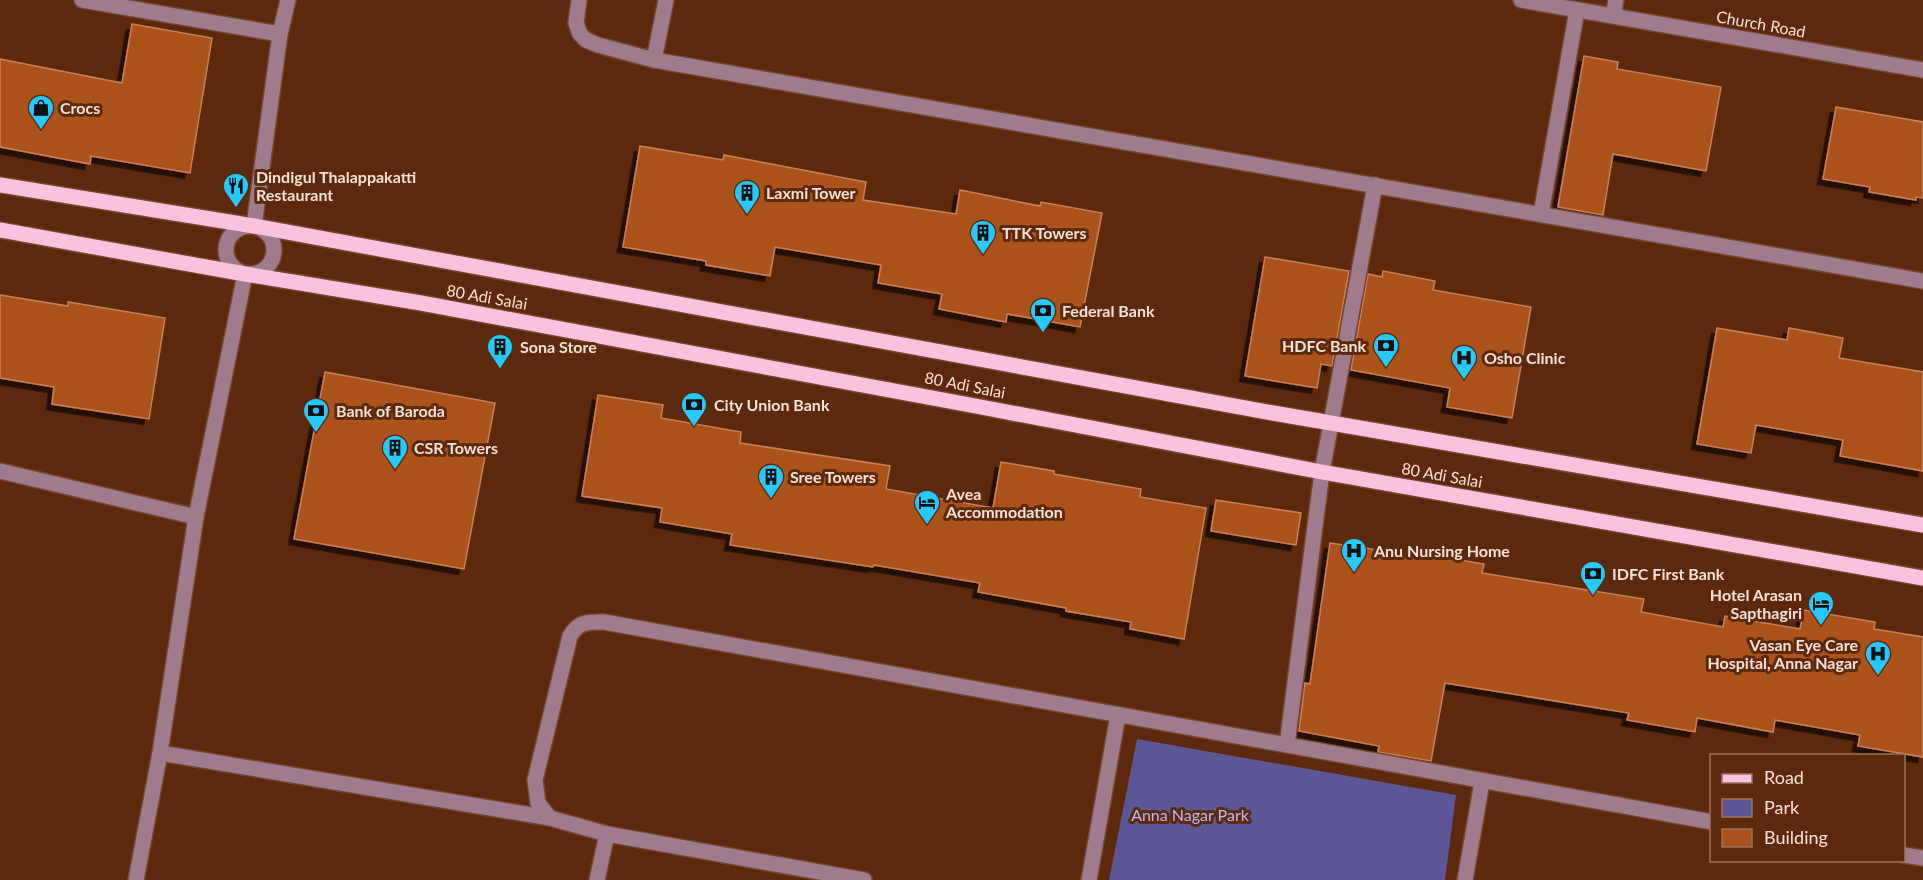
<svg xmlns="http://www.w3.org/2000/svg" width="1923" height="880" viewBox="0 0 1923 880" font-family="Lato,sans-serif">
<defs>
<filter id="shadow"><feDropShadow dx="-5.5" dy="5.5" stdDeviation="0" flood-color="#0009"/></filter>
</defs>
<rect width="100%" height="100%" fill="#5c290c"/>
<!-- green -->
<path fill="#5d5696" d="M1137,739L1456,795L1445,880H1109Z"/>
<!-- building -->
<g fill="#ac521f" stroke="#cb815c" stroke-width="1.5" filter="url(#shadow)">
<path d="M132,24L212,38L190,173L91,156L90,164L0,147V59L122,83Z"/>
<path d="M1584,56L1618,62L1617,69L1721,87L1706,171L1613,154L1603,215L1558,207Z"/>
<path d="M1836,107L1923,122V198L1916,197V200L1869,192L1870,187L1823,179Z"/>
<path d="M640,146L723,160L724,155L866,182L863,200L956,214L960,190L1040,206L1041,202L1102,213L1080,327L1007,314L1006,322L939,309L942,294L878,283L881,265L775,247L770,276L706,265V261L623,247Z"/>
<path d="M1265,257L1349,271L1332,366L1321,364L1317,388L1245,376Z"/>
<path d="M1383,271L1435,281L1433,290L1531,307L1512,418L1447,407L1450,388L1351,370L1368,274L1382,277Z"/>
<path d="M0,295L68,306V302L165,318L149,419L52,404L54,387L0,378Z"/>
<path d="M1717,328L1787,340L1789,328L1843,338L1839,358L1923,372V471L1840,456L1843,440L1756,425L1751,453L1697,444Z"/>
<path d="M325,372L495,403L464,569L294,539Z"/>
<path d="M598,395L663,405L661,418L741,432L740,443L890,466L886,489L993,508L1001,462L1054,471V474L1141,489L1140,497L1206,508L1184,639L1130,629L1131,622L1066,611V608L978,592L980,583L874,565L873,567L730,545L732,534L660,522L662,508L582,496Z"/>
<path d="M1216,500L1301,513L1296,545L1211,531Z"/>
<path d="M1330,543L1419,556V553L1484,564L1482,573L1644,599L1641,612L1723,627L1725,616L1800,629L1804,610L1875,622L1874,629L1923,637V757L1858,746L1860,735L1775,720L1773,732L1697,718L1695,732L1627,720L1629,713L1445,683L1431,761L1378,752L1379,746L1299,731L1305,683L1310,684Z"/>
</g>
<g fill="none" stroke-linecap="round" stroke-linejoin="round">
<defs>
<g id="minor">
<path d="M82,0L280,34"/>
<path d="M579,0L576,23L580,34L586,40L598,45L654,60L1923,281"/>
<path d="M1521,0L1923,70"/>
<path d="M1613,16L1616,0"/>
<path d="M654,60L666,0"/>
<path d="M1541,214L1577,10"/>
<path d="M254,226L280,34L288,0"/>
<circle cx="250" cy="250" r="24"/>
<path d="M0,471L196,517"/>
<path d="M1287,745L1712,822"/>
<path d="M160,753L550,818"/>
<path d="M1904,855L1923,858"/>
<path d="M136,880L160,753L196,517L245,274"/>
<path d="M597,880L607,834"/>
<path d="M864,880L607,834L550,818L538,803L535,780L570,636C579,621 588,622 604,622L1287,745L1322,472L1375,185"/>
<path d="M1089,880L1118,715"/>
<path d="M1465,880L1482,782"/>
</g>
<g id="major">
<path d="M0,185L254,226L1273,413L1923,525"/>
<path d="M0,230L245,274L421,303L981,407L1322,472L1923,578"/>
</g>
</defs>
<!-- minor casing -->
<use href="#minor" stroke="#75462c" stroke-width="18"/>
<!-- major casing -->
<use href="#major" stroke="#75462c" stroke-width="18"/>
<!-- minor -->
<use href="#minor" stroke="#9e7c8d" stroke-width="15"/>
<!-- major -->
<use href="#major" stroke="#f9c2de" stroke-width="15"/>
</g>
<!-- icons -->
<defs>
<symbol id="shop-pin" viewBox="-11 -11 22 30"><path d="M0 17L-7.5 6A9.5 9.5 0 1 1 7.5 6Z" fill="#24c9fe" stroke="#5c290c"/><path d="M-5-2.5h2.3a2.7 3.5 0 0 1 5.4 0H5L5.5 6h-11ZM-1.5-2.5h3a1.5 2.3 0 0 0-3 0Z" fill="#111"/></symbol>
<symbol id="restaurant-pin" viewBox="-11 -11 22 30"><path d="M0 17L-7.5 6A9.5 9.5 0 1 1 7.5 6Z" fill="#24c9fe" stroke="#5c290c"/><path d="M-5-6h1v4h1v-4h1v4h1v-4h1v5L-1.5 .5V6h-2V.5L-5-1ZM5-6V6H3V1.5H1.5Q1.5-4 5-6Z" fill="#111"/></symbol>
<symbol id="building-pin" viewBox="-11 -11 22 30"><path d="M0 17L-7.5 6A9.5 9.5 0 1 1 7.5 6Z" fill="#24c9fe" stroke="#5c290c"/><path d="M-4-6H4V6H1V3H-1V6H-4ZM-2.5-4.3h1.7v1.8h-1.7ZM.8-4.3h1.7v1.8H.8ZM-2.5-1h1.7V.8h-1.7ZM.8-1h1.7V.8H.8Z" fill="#111"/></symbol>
<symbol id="bank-pin" viewBox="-11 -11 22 30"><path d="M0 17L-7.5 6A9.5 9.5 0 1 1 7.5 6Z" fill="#24c9fe" stroke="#5c290c"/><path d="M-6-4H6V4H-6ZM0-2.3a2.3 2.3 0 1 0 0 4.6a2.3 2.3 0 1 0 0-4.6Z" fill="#111"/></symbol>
<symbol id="hospital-pin" viewBox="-11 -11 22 30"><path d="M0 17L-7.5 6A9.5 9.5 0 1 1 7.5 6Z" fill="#24c9fe" stroke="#5c290c"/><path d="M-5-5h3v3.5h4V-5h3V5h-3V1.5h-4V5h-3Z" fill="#111"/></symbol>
<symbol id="hotel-pin" viewBox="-11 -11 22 30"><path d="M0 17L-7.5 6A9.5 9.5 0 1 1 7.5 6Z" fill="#24c9fe" stroke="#5c290c"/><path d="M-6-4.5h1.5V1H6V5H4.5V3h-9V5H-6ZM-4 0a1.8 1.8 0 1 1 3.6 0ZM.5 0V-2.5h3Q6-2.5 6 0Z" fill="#111"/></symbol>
</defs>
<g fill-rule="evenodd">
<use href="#shop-pin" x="26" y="93" width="30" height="40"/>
<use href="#restaurant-pin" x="221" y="171" width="30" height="40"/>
<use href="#building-pin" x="732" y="178" width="30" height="40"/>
<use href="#building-pin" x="968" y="218" width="30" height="40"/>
<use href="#bank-pin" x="1028" y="296" width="30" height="40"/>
<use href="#bank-pin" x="1371" y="331" width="30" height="40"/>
<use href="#building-pin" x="485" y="332" width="30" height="40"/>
<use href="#hospital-pin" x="1449" y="343" width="30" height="40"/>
<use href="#bank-pin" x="679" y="390" width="30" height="40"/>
<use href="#bank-pin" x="301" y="396" width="30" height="40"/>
<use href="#building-pin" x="380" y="433" width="30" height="40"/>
<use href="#building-pin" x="756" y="462" width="30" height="40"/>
<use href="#hotel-pin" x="912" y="488" width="30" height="40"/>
<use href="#hospital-pin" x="1339" y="536" width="30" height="40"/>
<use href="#bank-pin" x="1578" y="559" width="30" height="40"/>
<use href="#hotel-pin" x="1806" y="589" width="30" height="40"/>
<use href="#hospital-pin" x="1863" y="639" width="30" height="40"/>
</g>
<g text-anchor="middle" stroke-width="6" stroke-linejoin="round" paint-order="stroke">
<!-- street labels -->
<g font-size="16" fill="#fae1d5" stroke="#5c290c">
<text transform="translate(1761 24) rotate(10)" y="6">Church Road</text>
<text transform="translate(487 297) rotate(10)" y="6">80 Adi Salai</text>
<text transform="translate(965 385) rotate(11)" y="6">80 Adi Salai</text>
<text transform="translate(1442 475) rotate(10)" y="6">80 Adi Salai</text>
</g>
<!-- poi labels -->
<g font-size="16" font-weight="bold" fill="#fae1d5" stroke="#5c290c" text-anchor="start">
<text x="60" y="114">Crocs</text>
<text x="256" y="183">Dindigul Thalappakatti<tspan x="256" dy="18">Restaurant</tspan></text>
<text x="766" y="199">Laxmi Tower</text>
<text x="1002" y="239">TTK Towers</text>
<text x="1062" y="317">Federal Bank</text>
<text x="1366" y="352" text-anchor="end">HDFC Bank</text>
<text x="520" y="353">Sona Store</text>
<text x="1484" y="364">Osho Clinic</text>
<text x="714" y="411">City Union Bank</text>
<text x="336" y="417">Bank of Baroda</text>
<text x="414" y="454">CSR Towers</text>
<text x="790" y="483">Sree Towers</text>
<text x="946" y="500">Avea<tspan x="946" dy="18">Accommodation</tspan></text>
<text x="1374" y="557">Anu Nursing Home</text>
<text x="1612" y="580">IDFC First Bank</text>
<text x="1802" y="601" text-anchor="end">Hotel Arasan<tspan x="1802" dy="18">Sapthagiri</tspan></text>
<text x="1858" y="651" text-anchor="end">Vasan Eye Care<tspan x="1858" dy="18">Hospital, Anna Nagar</tspan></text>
</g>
<!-- park labels -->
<g font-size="16" fill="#bdb9ff" stroke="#5c290c">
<text x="1190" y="821">Anna Nagar Park</text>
</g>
</g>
<!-- legend -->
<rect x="1710" y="754" width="195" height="108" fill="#5c290c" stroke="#9b735c" stroke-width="1.5"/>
<rect x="1722" y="774" width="30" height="9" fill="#f9c2de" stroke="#9b735c" stroke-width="1.5"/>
<text x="1764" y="784" font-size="18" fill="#fae1d5">Road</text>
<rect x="1722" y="799" width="30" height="18" fill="#5d5696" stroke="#9b735c" stroke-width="1.5"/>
<text x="1764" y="814" font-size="18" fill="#fae1d5">Park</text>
<rect x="1722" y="829" width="30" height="18" fill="#ac521f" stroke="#9b735c" stroke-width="1.5"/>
<text x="1764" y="844" font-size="18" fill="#fae1d5">Building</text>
</svg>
